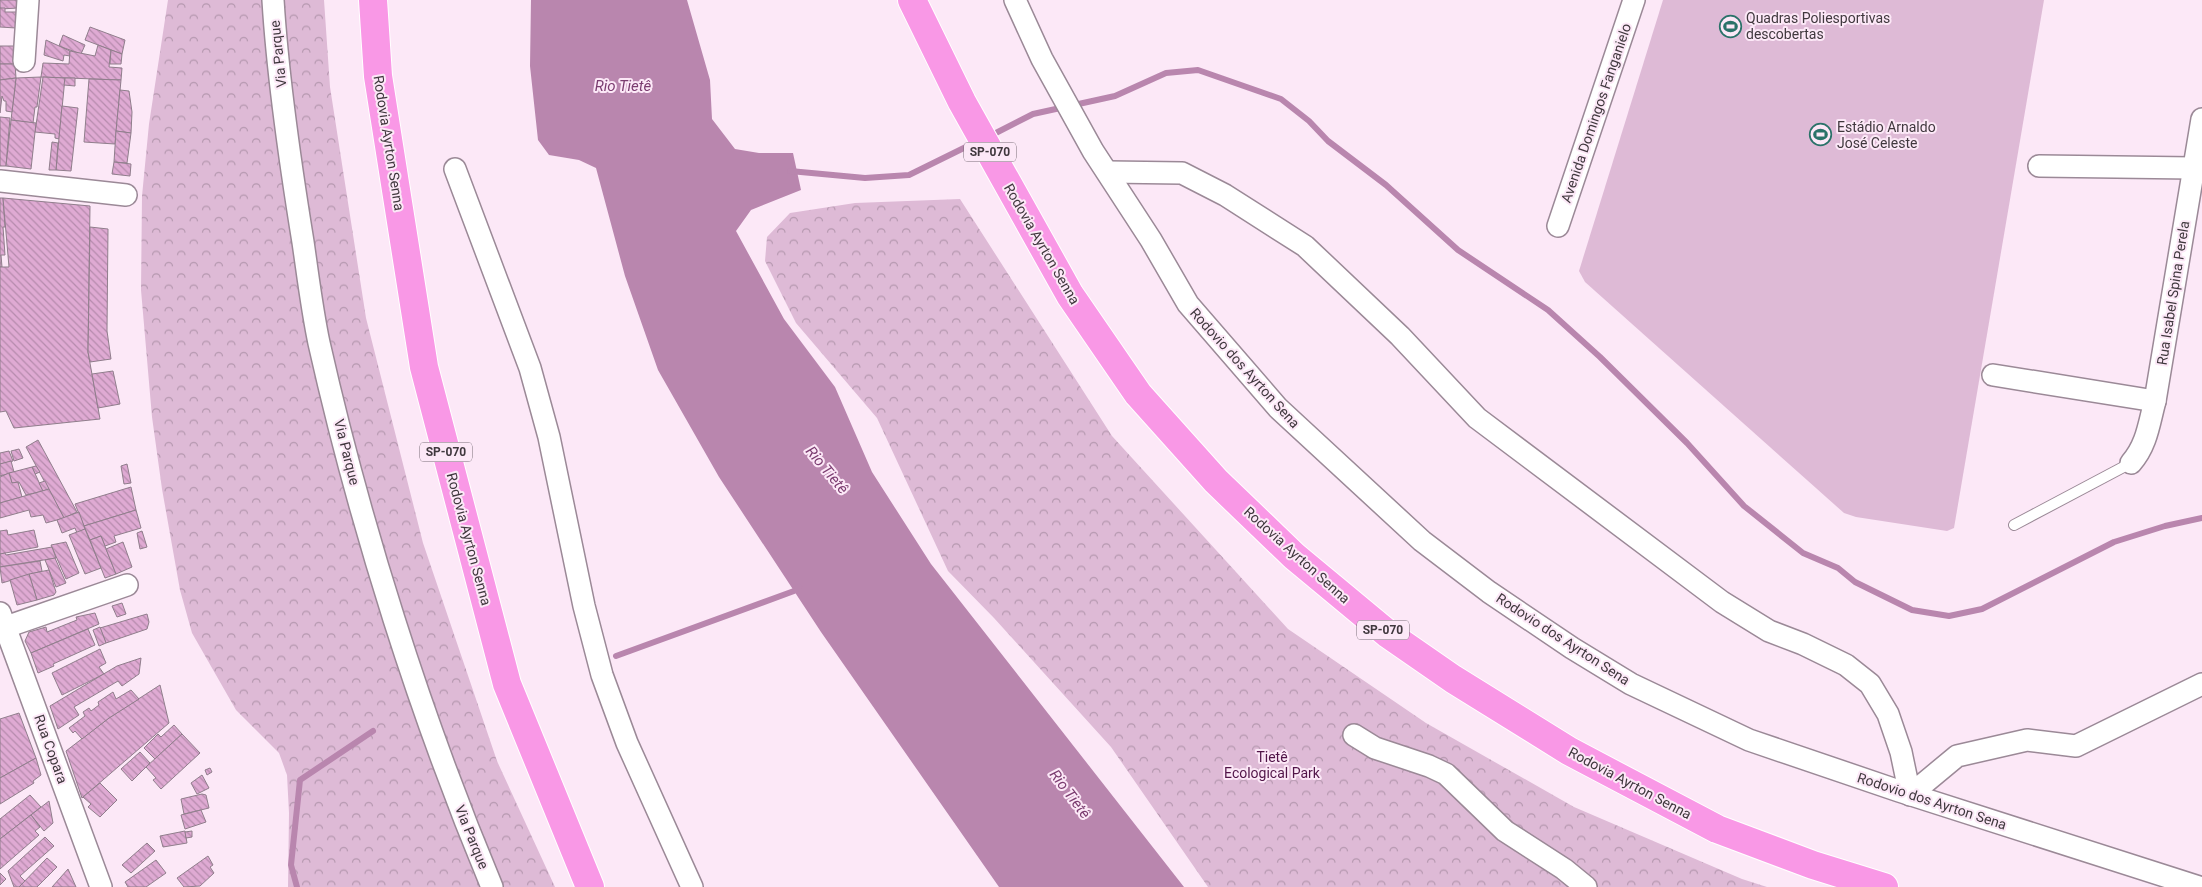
<svg xmlns="http://www.w3.org/2000/svg" width="2202" height="887" viewBox="0 0 2202 887" font-family="Roboto,sans-serif">
<defs>
<pattern id="park-crowns" width="20" height="18" patternUnits="userSpaceOnUse" patternTransform="scale(1.25)"><rect width="20" height="18" fill="#debad6"/><path d="M2 6a3 3 0 1 1 6 0M12 15a3 3 0 1 1 6 0" fill="none" stroke="#b598af"/></pattern>
<pattern id="building-back-hatch" width="6" height="6" patternUnits="userSpaceOnUse" patternTransform="scale(1.25)"><rect width="6" height="6" fill="#dfaad3"/><path d="M-1 5l2 2M0 0l6 6M5-1l2 2" fill="none" stroke="#b68bad"/></pattern>
</defs>
<rect width="100%" height="100%" fill="#fce8f7"/>
<!-- grass -->
<path fill="#debad6" d="M1663,0H2044L1954,528L1947,531L1856,517L1844,513L1585,282L1579,271Z"/>
<!-- park -->
<g fill="url(#park-crowns)">
<path d="M168,0H324L330,87L366,318L423,543L497,761L555,887H288L289,813L287,775L279,753L236,710L192,633L180,590L162,489L152,417L141,290L142,196L149,124Z"/>
<path d="M960,199L1112,436L1288,629L1426,723L1574,807L1742,879L1767,887H1208L1111,747L994,618L948,571L877,418L796,323L765,261L767,237L790,213L855,203Z"/>
</g>
<!-- water -->
<path fill="#b986ae" d="M531,0H687L710,80L712,119L735,149L759,153H793L801,190L751,210L736,231L784,319L835,387L872,472L931,564L1184,887H999L821,632L719,477L658,370L625,276L596,168L579,160L549,155L538,140L530,66Z"/>
<g fill="none" stroke-linecap="round" stroke-linejoin="round">
<!-- stream -->
<g stroke="#b986ae" stroke-width="6">
<path d="M988,137L1033,114L1115,96L1166,73L1198,70L1281,99L1309,121L1328,141L1386,185L1458,250L1548,310L1600,357L1687,443L1744,506L1803,553L1838,568L1855,582L1912,610L1949,616L1982,609L2114,542L2165,526L2202,518"/>
<path d="M790,171L865,178L909,175L976,142"/>
<path d="M616,656L794,591L799,587"/>
<path d="M297,887L291,865L300,780L373,731"/>
</g>
</g>
<!-- building -->
<g fill="url(#building-back-hatch)" stroke="#907e8c">
<path d="M0,0H19L18,8L0,9Z"/>
<path d="M0,8H5V12H16V28L0,27Z"/>
<path d="M90,27L125,40L122,54L85,40Z"/>
<path d="M63,35L85,45L81,54L59,46Z"/>
<path d="M46,40L70,51V56L64,55L63,61L44,55Z"/>
<path d="M98,45L111,50L109,67L122,68L121,80L41,77L43,63L69,64L70,51L95,56Z"/>
<path d="M0,46H16L15,64H0Z"/>
<path d="M111,50L122,54L121,64H110Z"/>
<path d="M0,64H15L16,78L0,80Z"/>
<path d="M41,77L37,107H35L33,123L11,120L16,78Z"/>
<path d="M43,77L65,78L59,139L55,138V134L35,132Z"/>
<path d="M16,78L12,112L6,111V101H4L2,96L0,113V80Z"/>
<path d="M65,78H75V86L64,85Z"/>
<path d="M89,79L121,80L115,144L84,142Z"/>
<path d="M120,90L129,91L132,112L131,133L116,131Z"/>
<path d="M62,106L78,108L71,171L56,170Z"/>
<path d="M0,117L10,118L6,166H0Z"/>
<path d="M11,120L36,123L31,169L6,166Z"/>
<path d="M116,131L131,133L127,163L114,162Z"/>
<path d="M52,142L58,143L56,170H49Z"/>
<path d="M114,162L131,164L130,176L112,174Z"/>
<path d="M0,198H3L5,227H3L5,255H1L2,267H0Z"/>
<path d="M3,198L90,206L88,352L100,419L14,428L6,411L0,412V267H9Z"/>
<path d="M90,227L108,229L107,331L111,359L90,362L88,352Z"/>
<path d="M113,371L120,404L98,408L92,374Z"/>
<path d="M38,440L77,512L64,518L26,447Z"/>
<path d="M19,449L23,458L14,461L11,451Z"/>
<path d="M9,451L13,461L0,464V453Z"/>
<path d="M11,461L14,472L0,476V464Z"/>
<path d="M127,464L131,483L124,484L121,466Z"/>
<path d="M36,466L40,472L35,474L32,467Z"/>
<path d="M32,467L43,491L26,495L19,482L12,483L9,473Z"/>
<path d="M9,473L12,483L18,482L22,497L0,503V477Z"/>
<path d="M45,481L49,489L43,491L39,483Z"/>
<path d="M131,487L136,510L84,526L75,504Z"/>
<path d="M49,489L64,518L46,523L43,515L31,517L29,510L0,518V503Z"/>
<path d="M136,510L141,528L114,536L116,542L105,546L101,536L90,540L84,526Z"/>
<path d="M79,512L85,529L77,533L75,528L62,533L57,520Z"/>
<path d="M85,529L101,568L85,574L69,535Z"/>
<path d="M7,530L8,535L34,530L38,547L0,554V531Z"/>
<path d="M142,531L147,547L140,549L137,533Z"/>
<path d="M101,536L116,574L105,578L90,540Z"/>
<path d="M66,542L79,573L66,579L51,545Z"/>
<path d="M123,542L132,567L116,574L106,549Z"/>
<path d="M52,547L56,558L0,567V554L5,553L6,555Z"/>
<path d="M55,558L66,583L56,587L45,560Z"/>
<path d="M40,561L42,571L2,583L0,567Z"/>
<path d="M49,570L56,592L54,595L37,600L29,574Z"/>
<path d="M29,574L37,600L17,605L10,580Z"/>
<path d="M122,603L126,614L117,617L112,606Z"/>
<path d="M95,613L99,624L31,653L25,641L29,632L46,627L47,632L77,620L76,617Z"/>
<path d="M147,614L149,622L147,629L106,643L100,628Z"/>
<path d="M100,627L106,643L99,646L93,630Z"/>
<path d="M88,629L95,645L53,664L54,666L38,673L31,653Z"/>
<path d="M100,649L106,663L99,667L104,674L62,695L52,673Z"/>
<path d="M141,658L139,674L122,686L118,681L74,707L79,715L58,729L50,706L117,666Z"/>
<path d="M160,685L169,723L82,798L66,751L109,718Z"/>
<path d="M131,690L139,699L109,718L82,739L75,731L73,733L69,728L85,716L83,712L89,708L91,711L99,705L98,702L113,692L116,699Z"/>
<path d="M19,713L36,758L0,778V719Z"/>
<path d="M174,725L182,734L155,759L144,748L158,734L161,737Z"/>
<path d="M182,734L200,753L161,789L153,780L156,778L146,767Z"/>
<path d="M140,752L150,763L132,781L121,769Z"/>
<path d="M36,758L41,775L33,781L34,783L0,804V778Z"/>
<path d="M210,768L212,772L207,775L205,770Z"/>
<path d="M202,775L209,788L197,794L191,783Z"/>
<path d="M100,783L117,800L100,817L88,807L91,804L83,797Z"/>
<path d="M202,794L206,795L209,808L184,814L181,799Z"/>
<path d="M30,795L41,807L0,839V819Z"/>
<path d="M49,801L53,823L44,831L31,815Z"/>
<path d="M201,810L206,822L185,829L181,815Z"/>
<path d="M31,815L40,827L35,831L39,835L0,869V839Z"/>
<path d="M185,831L187,843L163,847L160,836Z"/>
<path d="M192,831V837L186,838L185,832Z"/>
<path d="M45,837L54,846L20,876L25,881L19,887H14L8,871Z"/>
<path d="M147,843L155,851L131,873L122,865Z"/>
<path d="M208,856L213,865L210,867L214,873L200,886L184,887L177,878Z"/>
<path d="M47,858L57,867L37,887H19Z"/>
<path d="M156,860L166,873L146,887H128L125,882Z"/>
<path d="M68,869L76,887H52Z"/>
<path d="M0,873L6,879L0,885Z"/>
</g>
<g fill="none" stroke-linecap="round" stroke-linejoin="round">
<defs>
<path id="lane" d="M2014,525L2131,463"/>
<g id="street">
<path d="M273,0C278,81 290,162 303,242C308,276 312,310 319,343C360,525 420,715 492,887"/>
<path d="M1015,0L1042,59L1093,151L1151,240L1188,304L1278,408L1422,541L1489,592L1572,648L1631,684L1749,740L1899,791L2199,887"/>
<path d="M24,61L28,0"/>
<path d="M2039,166L2193,168"/>
<path d="M455,169L530,368L549,437L584,606L602,675L627,743L692,887"/>
<path d="M1108,172L1182,173L1225,195L1305,246L1400,336L1477,418L1722,602L1769,631L1803,644L1846,665L1870,684L1888,714L1901,752L1910,795L1957,756L2027,740L2076,746L2202,684"/>
<path d="M0,181L126,195"/>
<path d="M1558,226L1634,0"/>
<path d="M1993,375L2155,401"/>
<path d="M2131,463C2147,445 2149,423 2155,401L2202,119"/>
<path d="M0,613L101,887"/>
<path d="M0,629L127,585"/>
<path d="M1354,735L1375,748L1429,766L1446,774L1505,831L1564,869L1586,887"/>
</g>
<g id="highway">
<path d="M373,0L378,76L424,367L507,684L590,887"/>
<path d="M912,0L962,102L1070,295L1138,394L1216,481L1294,556L1388,634L1453,679L1569,751L1717,829L1813,865L1884,887"/>
</g>
</defs>
<!-- lane casing -->
<use href="#lane" stroke="#9b8997" stroke-width="12"/>
<!-- street casing -->
<use href="#street" stroke="#9b8997" stroke-width="24"/>
<!-- highway casing -->
<use href="#highway" stroke="#fff" stroke-width="30"/>
<!-- lane -->
<use href="#lane" stroke="#fff" stroke-width="10"/>
<!-- street -->
<use href="#street" stroke="#fff" stroke-width="21"/>
<!-- highway -->
<use href="#highway" stroke="#f998e6" stroke-width="28"/>
</g>
<!-- icons -->
<defs>
<symbol id="stadium-ring" viewBox="-11 -11 22 22"><circle r="9.5" fill="#fce8f7" stroke="#2a7269" stroke-width="1.5"/><path d="M0-5a6.5 5 0 1 0 0 10a6.5 5 0 1 0 0-10ZM-3.5-1.8h7v3.6h-7Z" fill="#2a7269"/></symbol>
</defs>
<g fill-rule="evenodd">
<use href="#stadium-ring" x="1718" y="14" width="25" height="25"/>
<use href="#stadium-ring" x="1808" y="122" width="25" height="25"/>
</g>
<g text-anchor="middle" stroke-width="4" stroke-linejoin="round" paint-order="stroke">
<!-- shield labels -->
<g fill="#fce8f7" stroke="#786d76" stroke-width="1">
<rect x="964" y="142.5" width="52" height="19" rx="4"/>
<rect x="420" y="442.5" width="52" height="19" rx="4"/>
<rect x="1357" y="620.5" width="52" height="19" rx="4"/>
</g>
<g font-size="12" font-weight="bold" fill="#40383e">
<text x="990" y="156">SP-070</text>
<text x="446" y="456">SP-070</text>
<text x="1383" y="634">SP-070</text>
</g>
<!-- poi labels -->
<g font-size="14" fill="#40383e" stroke="#fce8f7" text-anchor="start">
<text x="1746" y="23">Quadras Poliesportivas<tspan x="1746" dy="16">descobertas</tspan></text>
<text x="1837" y="132">Estádio Arnaldo<tspan x="1837" dy="16">José Celeste</tspan></text>
</g>
<!-- street labels -->
<g font-size="14" fill="#40383e" stroke="#fce8f7">
<text transform="translate(278 54) rotate(-96)" y="5">Via Parque</text>
<text transform="translate(1596 113) rotate(-71)" y="5">Avenida Domingos Fanganielo</text>
<text transform="translate(389 143) rotate(81)" y="5">Rodovia Ayrton Senna</text>
<text transform="translate(1042 244) rotate(60)" y="5">Rodovia Ayrton Senna</text>
<text transform="translate(2173 293) rotate(-81)" y="5">Rua Isabel Spina Perela</text>
<text transform="translate(1245 368) rotate(48)" y="5">Rodovio dos Ayrton Sena</text>
<text transform="translate(347 452) rotate(76)" y="5">Via Parque</text>
<text transform="translate(469 539) rotate(75)" y="5">Rodovia Ayrton Senna</text>
<text transform="translate(1297 555) rotate(42)" y="5">Rodovia Ayrton Senna</text>
<text transform="translate(1563 639) rotate(33)" y="5">Rodovio dos Ayrton Sena</text>
<text transform="translate(51 749) rotate(70)" y="5">Rua Copara</text>
<text transform="translate(1630 783) rotate(28)" y="5">Rodovia Ayrton Senna</text>
<text transform="translate(1932 801) rotate(18)" y="5">Rodovio dos Ayrton Sena</text>
<text transform="translate(472 837) rotate(68)" y="5">Via Parque</text>
</g>
<!-- park labels -->
<g font-size="14" fill="#511448" stroke="#fce8f7">
<text x="1272" y="762">Tietê<tspan x="1272" dy="16">Ecological Park</tspan></text>
</g>
<!-- water labels -->
<g font-size="15" font-style="italic" fill="#7b3c70" stroke="#fce8f7">
<text x="623" y="91">Rio Tietê</text>
<text transform="translate(827 470) rotate(50)" y="5">Rio Tietê</text>
<text transform="translate(1070 794) rotate(53)" y="5">Rio Tietê</text>
</g>
</g>
</svg>
